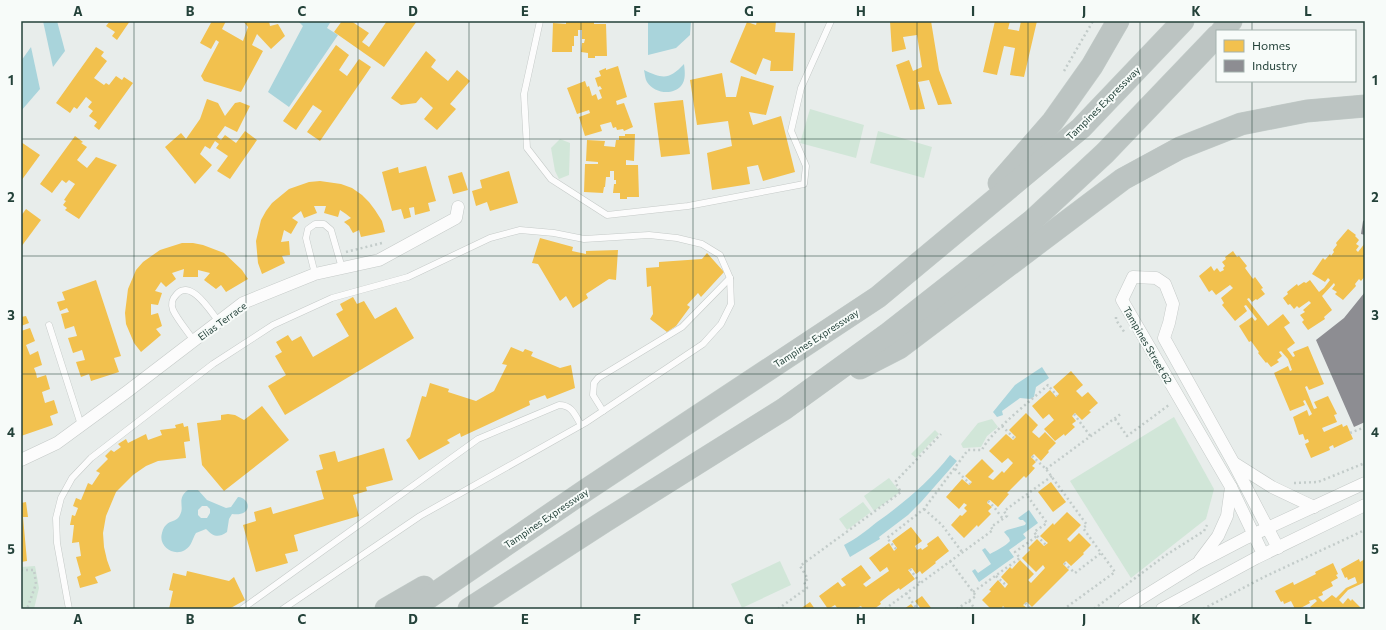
<svg xmlns="http://www.w3.org/2000/svg" width="1386" height="630" viewBox="0 0 1386 630" font-family="Commissioner,sans-serif">
<rect width="100%" height="100%" fill="#e8edeb"/>
<!-- green -->
<g fill="#d1e6d8">
<path d="M810,109L864,125L856,158L800,143Z"/>
<path d="M878,131L932,147L924,178L870,163Z"/>
<path d="M560,139L570,143L569,175L559,179L555,171L551,148Z"/>
<path d="M1174,417L1214,489L1206,519L1131,578L1070,481Z"/>
<path d="M992,419L998,427L987,436L981,447L963,448L961,444L978,423Z"/>
<path d="M935,430L939,434L916,458L911,454Z"/>
<path d="M889,478L900,492L874,511L864,496Z"/>
<path d="M863,502L871,512L847,530L839,519Z"/>
<path d="M780,561L791,585L742,608L731,584Z"/>
<path d="M35,566L39,588L34,609H21V567Z"/>
</g>
<!-- water -->
<g fill="#a9d4db" fill-rule="evenodd">
<path d="M43,21H57L65,51L53,67Z"/>
<path d="M298,21H331L327,28L338,35L289,107L268,92L303,26Z"/>
<path d="M648,21H691L690,35L676,48L648,55Z"/>
<path d="M31,47L40,89L21,111V61Z"/>
<path d="M684,64C685,72 686,80 681,86C672,96 654,93 647,82C645,79 645,74 644,70C663,79 669,80 684,64Z"/>
<path d="M1042,367L1049,378L1036,387L1034,397L1030,399L1020,398L1002,411L1003,415L997,417L993,412L1015,385Z"/>
<path d="M950,455L957,461L921,502L908,515L879,537L880,539L850,557L844,545C856,539 867,530 877,522C904,503 930,481 950,455Z"/>
<path d="M188,490H198L207,500L226,508L231,507L238,497C251,498 253,517 232,514L229,519L227,532C218,538 214,537 206,529L196,533C192,539 192,546 185,550C173,557 158,546 162,533C166,518 176,524 180,515C185,506 176,499 188,490ZM202,506H207L210,509V513L207,518H201L198,515V510Z"/>
<path d="M1029,510L1038,523L1023,534L1026,538L1009,550L1014,557L979,582L972,571L975,569L978,573L991,564L982,550L985,548L990,554C995,551 1006,546 1010,541L1009,538L1004,532L1007,530L1025,525L1026,523L1023,520H1020L1018,518Z"/>
</g>
<!-- homes -->
<g fill="#f2c14e">
<path d="M110,21H130L117,40L112,36L115,32L106,26Z"/>
<path d="M212,21H226L222,29L243,41L248,27L243,21H269L270,26L278,24L285,36L271,49L257,34L252,45L263,51L241,92L204,81L201,76L219,42L216,40L211,49L200,43Z"/>
<path d="M342,21H351L369,33L362,42L369,47L387,21H417L384,67L334,32Z"/>
<path d="M566,21H594V24H606L607,56H595V58H588V53L581,52L582,43H584L585,39H582V30H578V36H574V46H572V52H552L553,23L566,24Z"/>
<path d="M757,21H776L775,32L795,33L793,71H770L771,61L763,58L756,75L730,62L747,22L756,25Z"/>
<path d="M890,21H902V22L931,21L939,70L952,104L938,105L929,80L918,82L925,109L910,110L896,65L909,60L913,71L922,67L917,35L903,37L906,49L892,52Z"/>
<path d="M995,21H1010L1008,29L1019,31L1021,21H1037L1024,77L1010,75L1015,48L1004,46L997,75L983,72Z"/>
<path d="M336,45L349,55L339,70L347,76L359,59L371,67L320,141L307,132L322,111L313,105L296,130L283,121Z"/>
<path d="M96,47L104,52L101,56L107,61L94,78L104,85L106,83L109,85L116,76L122,80L124,77L133,83L99,130L94,126L97,122L89,116L93,111L88,107L92,102L86,97L77,109L74,107L70,113L56,103Z"/>
<path d="M426,51L436,60L431,67L448,81L457,70L470,81L450,104L456,109L437,130L424,119L433,108L421,97L416,103L401,105L391,98Z"/>
<path d="M618,66L627,97L616,101L617,105L624,103L633,127L624,131L623,129L617,130L616,127L613,128L611,122L600,125L602,131L585,136L579,117L590,113L589,110L577,114L567,88L585,81L587,87L589,86L592,96L596,94L598,100L602,98L599,90L602,89L600,86L598,87L595,78L601,76L599,71L606,68V70Z"/>
<path d="M722,73L726,97H736L741,76L774,86L766,115L749,112L753,125L781,116L795,172L763,181L758,165L747,167L750,184L712,190L707,153L732,146L728,121L697,125L690,80Z"/>
<path d="M207,99L218,103L225,116L235,103L240,102L250,106L237,132L225,126L217,137L221,140L225,135L236,143L245,131L257,140L230,179L217,171L228,156L216,148L219,144L215,141L210,149L205,146L200,154L212,165L195,184L165,147L181,133L186,139L200,119Z"/>
<path d="M683,100L690,154L661,157L654,103Z"/>
<path d="M625,134H635L634,161L626,160V165H638L639,197H627V199H620V193H613L614,184H616V180H614V171H610V177H606L605,187H604L603,193L584,192L585,164H598V162L586,161L587,140L605,141L604,146L615,147L616,140H619V136H625Z"/>
<path d="M75,136L83,142L81,143L87,147L77,160L87,168L96,157L117,165L79,219L65,210L67,208L63,205L66,201L64,200L75,184L69,180L66,183L62,180L52,193L40,184Z"/>
<path d="M21,142L40,155L21,181Z"/>
<path d="M426,166L436,201L428,203L430,211L415,215L414,207L409,208L411,217L404,219L401,209L392,211L382,172L398,167L399,173Z"/>
<path d="M509,171L518,203L490,211L487,202L476,206L472,191L482,188L480,180Z"/>
<path d="M462,172L468,190L453,194L448,176Z"/>
<path d="M320,181L341,184L352,188L362,195L369,202L375,210L382,221L385,232L361,237L359,230L353,233L349,226L344,222L351,218L346,214L340,210L338,217L324,213L326,206H314L317,213L304,218L301,211L292,218L298,222L291,234L284,230L281,242L289,241L290,255L282,256L285,263L262,274L258,263L256,241L261,220L266,211L272,203L289,189L309,182Z"/>
<path d="M26,209L41,220L21,247V216Z"/>
<path d="M1348,229L1356,235L1355,236L1359,240L1356,244L1359,246L1356,250L1358,252L1365,243V276L1361,281L1359,279L1355,284L1356,286L1343,300L1335,294L1337,292L1332,289L1335,285L1334,283L1322,296L1332,310L1324,317L1325,319L1308,330L1302,322L1304,320L1300,315L1305,312L1303,310L1311,303L1309,301L1299,308L1297,306L1294,309L1290,304L1288,305L1283,298L1288,294L1287,292L1297,284L1298,286L1304,282L1306,283L1310,280L1319,292L1324,288L1330,280L1328,278L1325,282L1312,274L1323,258L1325,260L1330,254L1331,256L1334,252L1333,250L1337,245L1336,243Z"/>
<path d="M540,238L573,247L572,251L586,254V251L618,250L616,280L609,279L586,294L588,298L573,308L566,296L560,301L538,264L532,263Z"/>
<path d="M182,243H193L203,245L224,253L242,270L248,279L226,292L221,285L216,289L204,280L210,273L198,270V277H183L184,269L172,273L176,279L166,287L161,282L155,291L162,293L158,305L151,304V315L158,313L162,326L156,329L161,335L141,352L134,343L126,324L125,313L128,289L136,270L143,262L160,250Z"/>
<path d="M1233,251L1237,257L1239,256L1247,266L1245,268L1253,279L1255,277L1263,288L1261,289L1265,294L1257,300L1256,299L1252,302L1249,298L1247,299L1268,326L1283,314L1290,323L1284,327L1295,343L1287,349L1293,357L1295,356L1293,352L1308,346L1324,384L1309,390L1307,386L1305,387L1314,409L1317,408L1314,402L1328,396L1337,414L1334,415L1337,422L1322,428L1324,432L1342,424L1343,427L1347,425L1353,439L1334,448L1333,445L1329,447L1330,450L1311,458L1305,444L1309,442L1308,439L1305,440L1303,434L1299,435L1293,417L1307,410L1309,416L1312,414L1305,400L1303,401L1305,405L1290,411L1274,373L1288,366L1290,371L1292,370L1288,359L1281,351L1279,352L1282,356L1277,360L1279,362L1271,367L1267,362L1266,363L1258,353L1259,352L1251,341L1249,342L1239,326L1252,317L1255,321L1257,319L1246,305L1244,306L1247,311L1235,321L1222,305L1224,303L1221,298L1233,288L1230,285L1216,295L1212,290L1209,292L1199,276L1211,266L1214,271L1217,268L1220,272L1224,270L1223,268L1225,266L1222,262L1226,259L1225,257Z"/>
<path d="M707,253L724,272L701,297L698,293L687,305L690,307L676,326L667,332L650,319L653,314L651,286L647,287L646,268L659,267V262L702,259Z"/>
<path d="M96,280L121,356L114,358L119,372L91,381L89,374L81,377L76,362L85,360L82,350L73,353L68,338L77,336L74,326L65,329L61,314L69,312L67,308L60,311L57,302L65,300L62,292Z"/>
<path d="M353,297L357,304L364,301L375,319L396,307L414,338L285,415L268,386L286,375L275,356L282,352L276,342L288,335L292,341L301,336L313,357L349,336L336,314L343,310L340,304Z"/>
<path d="M26,316L29,323L21,326V317Z"/>
<path d="M30,328L35,341L26,345L30,355L38,351L42,365L34,368L36,373L37,378L46,375L50,389L42,392L45,403L54,400L58,413L50,416L53,425L21,436V331Z"/>
<path d="M511,347L523,352L525,349L533,352L531,356L560,368L571,365L575,388L547,399L545,395L529,401L530,405L461,437L460,433L447,440L450,443L419,460L406,440L410,437L422,396L426,397L430,383L449,389L448,392L476,401L494,391L507,365L502,364Z"/>
<path d="M1071,371L1083,385L1076,391L1082,397L1088,392L1098,403L1089,411L1091,412L1082,420L1075,413L1072,416L1076,421L1072,424L1075,427L1065,436L1064,434L1055,441L1044,429L1054,420L1049,414L1043,419L1032,406L1050,390L1056,397L1059,394L1053,387Z"/>
<path d="M262,406L289,440L224,491L202,465L197,423L221,420V415L228,414L235,415L244,420Z"/>
<path d="M1026,413L1038,425L1032,432L1039,438L1045,432L1056,443L1048,451L1049,452L1041,461L1034,454L1031,457L1036,462L1032,466L1035,468L1026,478L1024,476L1007,493L1009,494L998,507L990,500L988,501L987,503L992,507L988,511L991,514L978,527L977,525L964,538L951,525L960,515L962,516L967,511L964,508L967,505L964,503L959,509L946,497L962,479L969,485L972,482L965,476L982,459L994,471L988,477L993,480L1002,471L1004,473L1013,463L1008,458L1002,463L989,451L1006,434L1013,440L1016,437L1009,430Z"/>
<path d="M183,423L184,427L188,426L190,441L184,442L186,458L158,461L146,466L133,475L116,492L106,516L103,533L104,547L107,560L111,571L95,577L98,583L80,588L77,577L81,575L76,557L81,556L79,542L72,543L74,525H70L72,515L75,516L78,508L73,506L76,498L81,500L88,483L92,485L100,473L96,471L108,459L105,456L111,450L114,452L121,447L118,444L126,439L128,443L146,434L148,440L162,435L160,430L176,428L175,425Z"/>
<path d="M384,448L393,480L366,487L367,491L353,495L359,516L294,535L298,551L285,554L288,563L256,572L243,525L256,521L254,512L271,507L273,514L324,499L316,471L323,469L319,455L335,451L338,462Z"/>
<path d="M1051,482L1066,502L1053,512L1038,492Z"/>
<path d="M26,502L28,517H23L27,561L21,562V503Z"/>
<path d="M1067,512L1081,525L1067,539L1070,542L1079,533L1091,545L1083,553L1084,554L1071,566L1066,561L1063,564L1069,570L1032,607L1027,602L1023,605L1028,609H1006L1003,606L1001,609H991L982,600L991,591L989,590L998,580L1005,588L1008,584L1001,577L1010,567L1012,569L1020,560L1034,574L1028,580L1031,583L1045,568L1043,565L1036,572L1022,558L1030,550L1028,548L1037,539L1044,546L1048,543L1040,536L1053,523L1054,525Z"/>
<path d="M911,527L922,541L915,546L917,550L921,548L922,550L928,546L927,544L938,536L949,551L935,562L936,563L922,574L920,571L916,574L912,568L908,570L915,579L900,590L899,588L889,595L880,602L881,604L874,609H863L861,606L857,608L858,609H838L835,605L828,609L819,596L838,582L842,587L846,585L841,579L861,565L871,578L863,584L866,587L889,571L887,567L880,572L869,558L889,543L894,551L897,548L892,541Z"/>
<path d="M1359,559L1360,562L1365,559V582L1348,590L1339,600L1343,604L1348,598L1351,601L1352,599L1361,608L1359,609H1312L1310,607L1317,601L1315,599L1309,601L1310,603L1299,609H1295L1291,601L1284,604L1283,601L1281,602L1275,591L1293,582L1294,585L1316,574L1315,572L1333,563L1338,574L1336,575L1338,578L1331,582L1333,586L1322,592L1323,595L1318,597L1323,602L1332,595L1336,598L1346,588L1357,583L1355,577L1348,580L1347,577L1345,578L1341,569Z"/>
<path d="M187,571L229,581L234,577L245,600L229,609H169L173,591L169,590L173,573L186,576Z"/>
<path d="M922,596L932,609H921L915,601Z"/>
<path d="M810,602L815,609H800Z"/>
<path d="M911,604L915,609H904Z"/>
</g>
<!-- industry -->
<g fill="#8d8d92">
<path d="M1365,220V235L1361,234L1363,221Z"/>
<path d="M1365,292V422L1354,427L1316,340L1344,318Z"/>
</g>
<g fill="none" stroke-linecap="round" stroke-linejoin="round">
<defs>
<g id="service">
<path d="M540,21L524,94L527,148L551,179L607,215L688,206L804,184L806,166L791,131L801,88L831,21"/>
<path d="M315,274L306,238L308,229L315,224H324L331,230L342,268"/>
<path d="M49,325L81,425"/>
<path d="M194,341C188,332 177,319 173,310C171,305 172,299 176,295C190,277 211,312 219,322"/>
<path d="M603,411L593,395L594,383L598,378L682,327L730,278"/>
<path d="M69,609L57,543L56,518L61,498L72,478L91,458L213,364L273,325L332,298L408,277L490,238L520,230L554,233L584,239L649,235L677,238L702,244L720,255L730,278L731,304L721,324L703,344L585,423L420,516L283,609"/>
<path d="M242,609L478,439L559,405C572,405 575,415 581,425"/>
</g>
<g id="minor">
<path d="M21,460L57,443L128,391L243,303L315,274L379,260L456,218L458,207"/>
<path d="M1234,463L1272,487L1314,507"/>
<path d="M1263,554L1231,487L1122,300L1133,277L1156,278L1165,284L1173,304L1169,323L1164,338L1233,462L1278,548"/>
<path d="M1200,560L1218,536L1227,516L1231,487"/>
<path d="M1124,609L1198,563L1246,538L1365,483"/>
<path d="M1162,609L1256,558L1365,505"/>
</g>
<g id="motorway">
<path d="M1222,31L1231,21"/>
<path d="M999,183L1053,121L1092,66L1118,21"/>
<path d="M860,368L899,348L1123,179L1180,148L1241,124L1307,111L1365,106"/>
<path d="M386,609L424,587"/>
<path d="M412,609L586,490L878,297L1081,128L1183,21"/>
<path d="M469,609L605,521L784,409L889,333L1033,220L1105,153L1217,36"/>
</g>
</defs>
<!-- service casing -->
<use href="#service" stroke="#c5cac8" stroke-width="7"/>
<!-- minor casing -->
<use href="#minor" stroke="#c5cac8" stroke-width="13"/>
<!-- motorway casing -->
<use href="#motorway" stroke="#c3ccc9" stroke-width="23"/>
<!-- path -->
<g stroke="#c3ccca" stroke-width="2.5" stroke-dasharray="2 3" stroke-linecap="butt">
<path d="M1064,71L1093,21"/>
<path d="M346,252L382,243"/>
<path d="M1116,317V320L1125,333"/>
<path d="M1074,414L1091,437"/>
<path d="M1115,419L1127,436L1169,405"/>
<path d="M1002,426L1014,438"/>
<path d="M1350,433L1365,427"/>
<path d="M1032,456L1046,469L1087,525L1083,528L1115,572L1064,609"/>
<path d="M955,469L970,484"/>
<path d="M1046,469L1122,413"/>
<path d="M1294,483L1318,482L1365,463"/>
<path d="M988,501L994,507L1003,519"/>
<path d="M924,509L942,525L962,552"/>
<path d="M1037,536L1046,545"/>
<path d="M896,549L887,538L924,509L968,450H982C990,432 1032,400 1048,385L1057,396"/>
<path d="M950,561L976,596L957,609"/>
<path d="M1064,563L1075,573L1101,553"/>
<path d="M910,569L920,583"/>
<path d="M21,570H34L36,584L27,609"/>
<path d="M996,576L1007,586"/>
<path d="M973,592L1020,558L1015,552L1037,536L1034,532L1047,523L1026,494"/>
<path d="M906,593L917,609"/>
<path d="M969,601L975,609"/>
<path d="M1025,603L1031,609"/>
<path d="M859,607L860,609"/>
<path d="M778,609L807,588L804,582L808,579L800,566L901,492L895,482L941,434"/>
<path d="M885,609L993,530L991,527L1007,516L1004,511L1052,476"/>
<path d="M1094,609L1166,555L1204,531L1207,525"/>
<path d="M1203,609L1266,576L1365,530"/>
</g>
<!-- service -->
<use href="#service" stroke="#fcfcfc" stroke-width="6"/>
<!-- minor -->
<use href="#minor" stroke="#fcfcfc" stroke-width="12"/>
<!-- motorway -->
<use href="#motorway" stroke="#bcc4c2" stroke-width="22"/>
</g>
<!-- grid -->
<path fill="none" stroke="#24423a" stroke-width="1" stroke-opacity="0.55" d="M134,21V609M246,21V609M358,21V609M469,21V609M581,21V609M693,21V609M805,21V609M917,21V609M1028,21V609M1140,21V609M1252,21V31M1252,81V609M21,139H1365M21,256H1365M21,374H1365M21,491H1365"/>
<g text-anchor="middle" stroke-width="4" stroke-linejoin="round" paint-order="stroke">
<!-- street labels -->
<g font-size="10" fill="#24423a" stroke="#f7fbf9">
<text transform="translate(1103 103) rotate(-45)" y="4">Tampines Expressway</text>
<text transform="translate(222 321) rotate(-36)" y="4">Elias Terrace</text>
<text transform="translate(816 338) rotate(-33)" y="4">Tampines Expressway</text>
<text transform="translate(1148 345) rotate(60)" y="4">Tampines Street 62</text>
<text transform="translate(546 518) rotate(-34)" y="4">Tampines Expressway</text>
</g>
</g>
<!-- border -->
<rect width="1386" height="630" fill="none" stroke="#f7fbf9" stroke-width="44"/>
<!-- legend -->
<rect x="1216" y="30" width="140" height="52" fill="#f7fbf9" stroke="#a3b1ad"/>
<rect x="1224" y="40" width="20" height="12" fill="#f2c14e" stroke="#a3b1ad"/>
<text x="1252" y="50" font-size="12" fill="#24423a">Homes</text>
<rect x="1224" y="60" width="20" height="12" fill="#8d8d92" stroke="#a3b1ad"/>
<text x="1252" y="70" font-size="12" fill="#24423a">Industry</text>
<rect x="22" y="22" width="1342" height="586" fill="none" stroke="#24423a" stroke-width="1.5"/>
<g font-size="13" text-anchor="middle" font-weight="bold" fill="#24423a">
<text x="78" y="16">A</text>
<text x="190" y="16">B</text>
<text x="302" y="16">C</text>
<text x="413" y="16">D</text>
<text x="525" y="16">E</text>
<text x="637" y="16">F</text>
<text x="749" y="16">G</text>
<text x="861" y="16">H</text>
<text x="973" y="16">I</text>
<text x="1084" y="16">J</text>
<text x="1196" y="16">K</text>
<text x="1308" y="16">L</text>
<text x="11" y="85">1</text>
<text x="1375" y="85">1</text>
<text x="11" y="202">2</text>
<text x="1375" y="202">2</text>
<text x="11" y="320">3</text>
<text x="1375" y="320">3</text>
<text x="11" y="437">4</text>
<text x="1375" y="437">4</text>
<text x="11" y="554">5</text>
<text x="1375" y="554">5</text>
<text x="78" y="624">A</text>
<text x="190" y="624">B</text>
<text x="302" y="624">C</text>
<text x="413" y="624">D</text>
<text x="525" y="624">E</text>
<text x="637" y="624">F</text>
<text x="749" y="624">G</text>
<text x="861" y="624">H</text>
<text x="973" y="624">I</text>
<text x="1084" y="624">J</text>
<text x="1196" y="624">K</text>
<text x="1308" y="624">L</text>
</g>
</svg>
